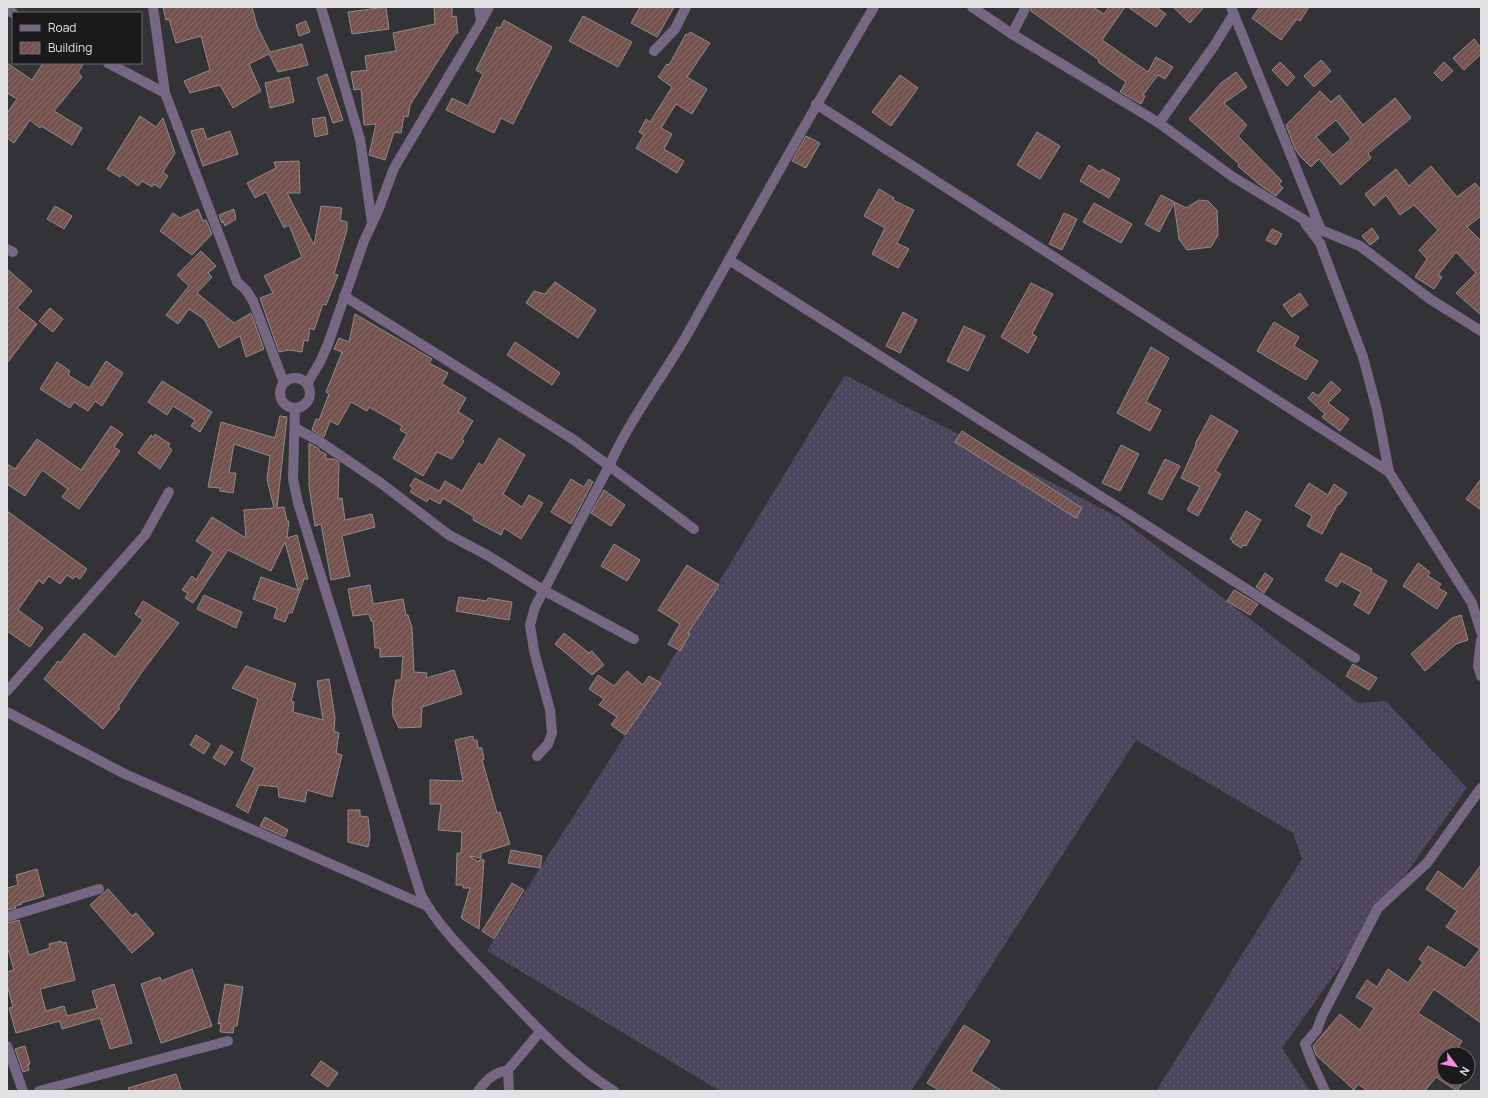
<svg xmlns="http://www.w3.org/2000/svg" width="1488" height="1098" viewBox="0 0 1488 1098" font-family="Manrope,sans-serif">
<defs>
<pattern id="grass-dots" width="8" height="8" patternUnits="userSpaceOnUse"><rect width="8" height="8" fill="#4b465d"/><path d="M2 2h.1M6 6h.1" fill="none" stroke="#656074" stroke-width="1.8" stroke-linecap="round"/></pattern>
<pattern id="building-hatch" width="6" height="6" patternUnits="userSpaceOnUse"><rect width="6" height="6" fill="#75524d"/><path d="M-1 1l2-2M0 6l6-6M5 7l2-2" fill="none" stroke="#886b66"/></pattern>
</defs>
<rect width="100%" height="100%" fill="#333237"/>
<!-- grass -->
<path fill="url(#grass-dots)" d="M845,375L1120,518L1358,703L1386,701L1467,788L1282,1048L1310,1091H1156L1302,859L1293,833L1136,740L911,1091H720L487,951L630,728Z"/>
<!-- building -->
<g fill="url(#building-hatch)" stroke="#938b8a" fill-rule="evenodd">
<path d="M163,7H252L257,26L270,52L302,44L308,65L278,72L269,54L249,64L261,91L233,108L220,85L190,93L184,81L210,70L201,36L176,43L169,19L166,20Z"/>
<path d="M386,7L389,29L352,34L348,12Z"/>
<path d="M434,7H452V17L456,16L458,33L455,34L410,105L408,117L404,116L401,133L394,132L385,160L369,155L376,124L364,125L361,89L354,90L351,72L367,70L365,56L396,51L393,33L435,24Z"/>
<path d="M640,7H674L657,37L631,23Z"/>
<path d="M1032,7H1093L1104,14L1109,7H1125L1102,40L1148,72L1156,57L1173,67L1165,79L1158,75L1143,95L1145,96L1141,104L1120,92L1126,82L1098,62L1099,60L1031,11Z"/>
<path d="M1128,7H1156L1166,14L1156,27Z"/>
<path d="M1173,7H1204L1190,23Z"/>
<path d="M1260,7H1309L1300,21L1297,19L1281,40L1252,18Z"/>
<path d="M583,16L632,42L618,67L569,41Z"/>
<path d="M504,20L552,47L513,124L501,118L494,133L446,110L452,98L468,106L483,74L476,70L497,27L500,28Z"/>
<path d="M306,21L310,32L299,36L296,25Z"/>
<path d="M690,32L710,43L687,77L707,89L692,114L676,104L661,128L672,134L664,149L684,161L677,173L636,148L644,135L639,132L646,119L650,122L672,87L658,77L667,64L669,65L686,34L688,35Z"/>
<path d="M1474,39L1481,48V54L1464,70L1453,58Z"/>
<path d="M1321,60L1331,71L1314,87L1304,76Z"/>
<path d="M1280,62L1295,77L1287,86L1272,70Z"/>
<path d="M1444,62L1453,71L1442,81L1434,73Z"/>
<path d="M7,63L32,80L43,63H84L78,72L82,77L54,111L82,128L72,145L41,126L40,128L30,120L14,143L7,138V113L17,99L7,93Z"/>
<path d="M1236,72L1247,87L1224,103L1247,125L1238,136L1282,181L1279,184L1283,188L1276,196L1260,185L1238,166L1239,164L1189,119L1221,83Z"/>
<path d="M327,74L343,120L333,123L317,78Z"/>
<path d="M900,75L918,88L891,126L872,112Z"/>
<path d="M289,77L294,102L270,108L265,83Z"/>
<path d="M1320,91L1331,102L1339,95L1363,125L1395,98L1411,118L1368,153L1371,158L1341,185L1319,159L1311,167L1300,156L1295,149L1286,125ZM1336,120L1351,139L1333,155L1316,137Z"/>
<path d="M140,116L156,127L163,118L175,153L163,172L168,176L160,188L154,184L152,187L142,181L138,186L122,174L120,177L107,169Z"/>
<path d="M325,117L328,134L315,137L312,119Z"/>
<path d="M203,128L207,139L230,131L238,154L203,166L191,131Z"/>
<path d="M1037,132L1060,146L1040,179L1017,165Z"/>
<path d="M806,136L820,143L806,168L792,161Z"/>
<path d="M299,161L300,193H287L314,245L321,206L342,208L340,220L347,222V230L334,274L338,275L326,305L323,304L314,330L310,328L308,341L304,340L302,352L289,350L279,352L260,298L273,293L264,276L302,257L289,225L284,228L266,192L255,198L247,183L276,168L274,162Z"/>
<path d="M1089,165L1100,172L1102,169L1120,179L1109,198L1080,181Z"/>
<path d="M1431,166L1457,197L1475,183L1481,190V216L1467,227L1481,241V315L1456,293L1476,273L1456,252L1438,275L1442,277L1434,289L1415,277L1427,259L1419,250L1438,230L1414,205L1400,215L1386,195L1374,206L1365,194L1396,169L1409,186Z"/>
<path d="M879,189L894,198L893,200L914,210L897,243L909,249L898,268L872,254L885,228L864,216Z"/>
<path d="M1161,195L1186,208L1199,200L1208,201L1217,210L1218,235L1211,247L1187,250L1179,239L1174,203L1159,232L1145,224Z"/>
<path d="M1094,203L1132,224L1121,243L1083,222Z"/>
<path d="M55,206L72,216L64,229L47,219Z"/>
<path d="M198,209L203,221L206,220L212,234L192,255L160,231L173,213L180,218Z"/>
<path d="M234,209L236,219L225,226L223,221L222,223L219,215Z"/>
<path d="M1064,213L1077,219L1062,250L1049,244Z"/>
<path d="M1372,228L1379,238L1370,245L1362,236Z"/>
<path d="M1272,229L1282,234L1276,245L1266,240Z"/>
<path d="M201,251L216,266L208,273L212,277L197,293L234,323L251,313L264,349L246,357L240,336L219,348L204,319L189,309L178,324L166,315L189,286L177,275Z"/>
<path d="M7,269L32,291L17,308L37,324L7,363Z"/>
<path d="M555,282L596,310L578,338L526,303L534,291L545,294Z"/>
<path d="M1031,283L1053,294L1032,334L1037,337L1028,353L1001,337Z"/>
<path d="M1300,293L1308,305L1292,317L1283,305Z"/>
<path d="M50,308L63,319L53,332L39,321Z"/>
<path d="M903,312L917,320L900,353L886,346Z"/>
<path d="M355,314L432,359L429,363L448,373L442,384L466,398L458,412L473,421L462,439L464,441L452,459L437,452L423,476L393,458L407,434L400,430L402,426L369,407L367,411L351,402L338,425L330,421L324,437L312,430L316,419L319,420L329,394L326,392L342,352L334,349L339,338L349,342Z"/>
<path d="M1274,322L1299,337L1294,346L1318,361L1306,380L1257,351Z"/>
<path d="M964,326L985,336L968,371L947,361Z"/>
<path d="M515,342L560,373L552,385L507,355Z"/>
<path d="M1151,347L1169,358L1146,402L1161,410L1150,431L1117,413Z"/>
<path d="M106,361L123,373L102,406L95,401L88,411L74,402L70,408L40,389L57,362L70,371L68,375L89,388Z"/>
<path d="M162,381L212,412L200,432L191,426L195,420L173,406L167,415L148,402Z"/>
<path d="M1331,381L1341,390L1328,403L1349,419L1340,431L1322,417L1325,414L1308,398L1313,392L1318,396Z"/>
<path d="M1211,415L1238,431L1215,471L1221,474L1198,516L1187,510L1200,487L1181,478L1196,445L1195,444Z"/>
<path d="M280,416L287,417L277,508L284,507L287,521H289L287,538L297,535L308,579H304L292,613L289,612L285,622L274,618L277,608L253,599L261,577L298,590L285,542L271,571L228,550L193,603L185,598L188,593L182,590L192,576L196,580L213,552L196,541L212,517L246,538L244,510L274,508L267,479L270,456L234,444L229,473H236L233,493L220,491V488L208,487L221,422L275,438Z"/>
<path d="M111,426L123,434L114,447L120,451L79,509L62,497L68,489L42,470L25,496L7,484V464L15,469L37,439L81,470Z"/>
<path d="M962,431L1082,508L1076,518L955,442Z"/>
<path d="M155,434L170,444L168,446L172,450L160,469L138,453L151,435L154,437Z"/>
<path d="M499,438L525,455L503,494L522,507L529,495L543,503L521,539L504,528L501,535L473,520L474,517L443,498L440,504L429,498L427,502L410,492L413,488L410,486L415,478L439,491L445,481L462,491L479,463L483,466Z"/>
<path d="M309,443L319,449V451L326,454V459H334L339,462L338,499L342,498L345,520L372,514L375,527L342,536L350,576L331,580L321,524L315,526L309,486Z"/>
<path d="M1121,445L1139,454L1120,491L1102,483Z"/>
<path d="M1165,459L1180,466L1162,500L1148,493Z"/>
<path d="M571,479L584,487L589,479L593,482L571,524L551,512Z"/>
<path d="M1481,479V510L1466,499Z"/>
<path d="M1309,483L1328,495L1334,484L1347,493L1339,505L1338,504L1322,534L1307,526L1312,516L1295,506Z"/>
<path d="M604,490L625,505L611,526L591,513Z"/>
<path d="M7,511L87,569L80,579L75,576L73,579L67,575L60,584L49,576L43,584L39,580L18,610L43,628L30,647L7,631Z"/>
<path d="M1246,511L1261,520L1246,546L1243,545L1241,548L1232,542L1233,541L1230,539Z"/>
<path d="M614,544L640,560L627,581L601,566Z"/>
<path d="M1341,553L1372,569L1371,572L1387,581L1369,614L1354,605L1361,592L1341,581L1337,587L1325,580Z"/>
<path d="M1418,563L1430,572L1428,576L1441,584L1438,588L1447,593L1437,609L1403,586Z"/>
<path d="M687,565L719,585L688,633L690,634L680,651L668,644L680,624L658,610Z"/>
<path d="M1265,573L1273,579L1264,593L1256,587Z"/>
<path d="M370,585L373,604L403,599L406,615H408L412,628L414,672L427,673L426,678L454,670L462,694L422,707L421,727L399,728L393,716L392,703L396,680H401L403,656L380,657V648H375L373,621H371L369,614L353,616L348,589Z"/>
<path d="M1234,590L1258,604L1250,615L1227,601Z"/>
<path d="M204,595L242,612L236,628L197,609Z"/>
<path d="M459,597L487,601L488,598L512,602L509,620L456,611Z"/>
<path d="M143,601L179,623L144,669L118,707L120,708L103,729L44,679L58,661L60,663L84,633L115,657L143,620L135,614Z"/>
<path d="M1461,615L1468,640L1456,644L1425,671L1411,654L1452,618Z"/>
<path d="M564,633L589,653L592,651L604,665L592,675L555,644Z"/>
<path d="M1353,664L1377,678L1369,690L1346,676Z"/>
<path d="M246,666L296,684L291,701L294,702L293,712L323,720L317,681L329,679L335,718L334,731L339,733L336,753L342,755L332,797L307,790L305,802L279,797L278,787L259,785L248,813L236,806L255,768L241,760L258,699L232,688Z"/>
<path d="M627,671L643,685L649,676L661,683L625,735L611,725L617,717L599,705L604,699L589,689L598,675L614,686Z"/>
<path d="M196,735L210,744L204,754L190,745Z"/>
<path d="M473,736V740H477L478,748H482L484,759L482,760L497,813L500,812L510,844L481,853V858L469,856L479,862L480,859L484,860L479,929L461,918L470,888H463V885H456L457,853H461L462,832L438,830L441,804H430V780L463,781L455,740Z"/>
<path d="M221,745L233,752L225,765L213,758Z"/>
<path d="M348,810H360V816L368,817L370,837L368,847L348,842Z"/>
<path d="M265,817L288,830L285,837L260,826Z"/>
<path d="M511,850L542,856L540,868L508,863Z"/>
<path d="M1481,865V1023L1434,989L1418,1013L1462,1041L1454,1054H1444V1078H1466L1457,1091L1436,1077L1425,1091H1368L1358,1084L1354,1090L1316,1055L1313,1046L1340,1014L1360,1030L1374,1008L1356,997L1367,980L1377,987L1388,969L1408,983L1423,962L1419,959L1428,946L1465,968L1480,949L1446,927L1457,911L1426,889L1438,871L1463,889Z"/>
<path d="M37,869L44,896L21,903L22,904L15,906L16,908L7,910V888L18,885L16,875Z"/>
<path d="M512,883L524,890L494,939L482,931Z"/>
<path d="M108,889L132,916L136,913L154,934L132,953L90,905Z"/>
<path d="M19,920L29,955L50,948L49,944L61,941L62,943L66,942L75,980L40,989L46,1011L64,1006L67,1016L97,1008L92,991L114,984L132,1043L110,1049L100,1018L62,1029L60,1021L16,1033L9,1008L13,1007L7,985V972L14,970L7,946V923Z"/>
<path d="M192,969L212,1026L161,1043L141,984L160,977L161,981Z"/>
<path d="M225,984L243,987L237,1026H234L233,1033L220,1032L221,1023L218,1024Z"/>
<path d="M964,1025L990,1041L971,1071L1002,1091H940L927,1083Z"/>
<path d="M25,1046L30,1064L28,1065L29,1070L23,1072L15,1049Z"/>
<path d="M321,1061L338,1073L328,1087L311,1075Z"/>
<path d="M176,1074L182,1091H129L128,1088Z"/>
</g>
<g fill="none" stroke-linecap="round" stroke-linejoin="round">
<!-- minor -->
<g stroke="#786784" stroke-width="10">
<path d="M153,7L165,93L237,282L246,290L253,301L284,383"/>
<path d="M321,7L360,139L372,223"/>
<path d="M972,7L1012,34L1159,123L1233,177L1321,230L1360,246L1430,299L1481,331"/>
<path d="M1231,7L1321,230"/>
<path d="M7,10L13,13"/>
<path d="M481,22L489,7"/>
<path d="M1012,34L1026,7"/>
<path d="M654,51L675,29L686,7"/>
<path d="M108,63L165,93"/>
<path d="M816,104L1389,472L1472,603L1481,632"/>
<path d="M1159,123L1214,46L1233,15"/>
<path d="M1305,223L1320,243L1363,357L1377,410L1389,472"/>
<path d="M7,249L13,252"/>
<path d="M729,260L1355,658"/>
<path d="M344,296L574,440L694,529"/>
<circle cx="295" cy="393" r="15"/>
<path d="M307,384L320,362L328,344L364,241L378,211L394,168L481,22L479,7"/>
<path d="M295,408L293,479L298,503L421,895C441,931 471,958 499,988C534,1025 570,1064 614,1091"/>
<path d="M295,428L319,441L382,484L449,535L487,555L543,590L634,639"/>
<path d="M1481,640L1478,666L1481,676"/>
<path d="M7,691L145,535L169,492"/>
<path d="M7,712L125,774L427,906"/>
<path d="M537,756L548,744L552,733L550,710L534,651L530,625L535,607L609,466C630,419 662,378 688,333C749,224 810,114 874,7"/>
<path d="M7,917L99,889"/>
<path d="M7,1046L23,1091"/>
<path d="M39,1091L228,1041"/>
<path d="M478,1091C487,1079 493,1073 508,1070"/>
<path d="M509,1091L508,1070L540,1032"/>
<path d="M1325,1091L1313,1065L1305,1044L1317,1030L1322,1016L1378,908L1427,863L1481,788"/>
</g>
</g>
<!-- border -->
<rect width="1488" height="1098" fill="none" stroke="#e2e2e5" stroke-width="16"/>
<!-- legend -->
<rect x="12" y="12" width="130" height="52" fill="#1a1a1c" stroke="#6a6a6c"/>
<rect x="20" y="25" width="20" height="6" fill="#786784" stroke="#6a6a6c"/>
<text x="48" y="32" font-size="12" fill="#e2e2e5">Road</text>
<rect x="20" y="42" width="20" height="12" fill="url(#building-hatch)" stroke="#6a6a6c"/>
<text x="48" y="52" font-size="12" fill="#e2e2e5">Building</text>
<!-- north arrow -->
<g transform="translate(1456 1066) rotate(122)"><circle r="19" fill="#1a1a1c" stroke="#6a6a6c"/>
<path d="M0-3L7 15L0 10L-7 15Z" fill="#fd86e2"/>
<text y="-6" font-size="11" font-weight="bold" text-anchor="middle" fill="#e2e2e5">N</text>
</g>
</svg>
